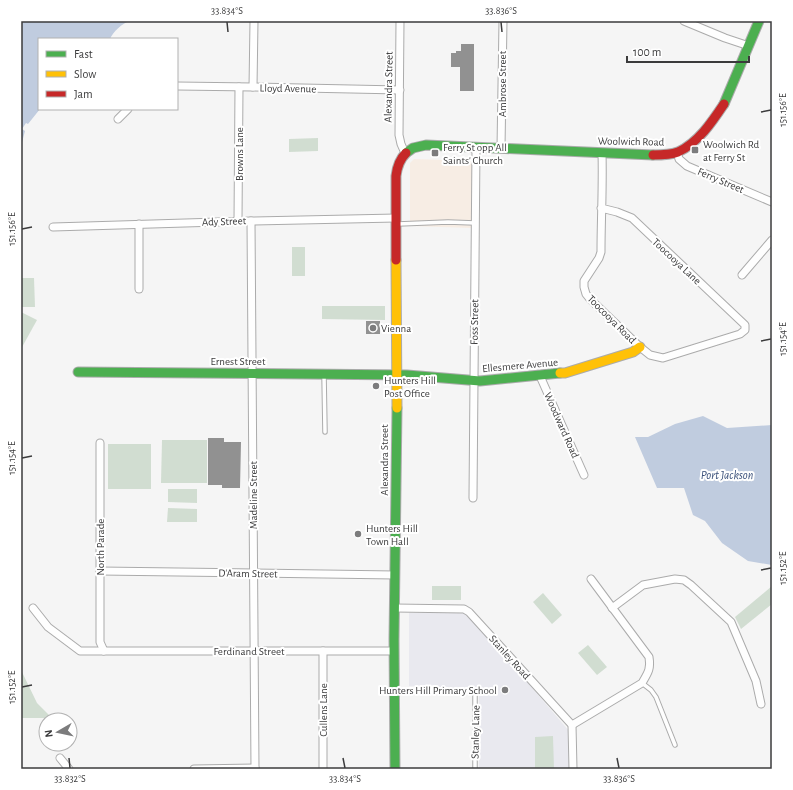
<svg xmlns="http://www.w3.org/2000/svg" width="793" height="790" viewBox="0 0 793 790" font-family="'Alegreya Sans',sans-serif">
<rect width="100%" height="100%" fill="#f5f5f5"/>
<!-- commercial -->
<path fill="#f7ede4" d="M414,159L473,161L472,228L410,226V163Z"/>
<!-- built -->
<path fill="#e9e9ef" d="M467,612L569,731L570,769H479V691L472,690H436V687L409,686V613Z"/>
<!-- green -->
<g fill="#d1ddd1">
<path d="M318,138V151L289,152V139Z"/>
<rect x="292" y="247" width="13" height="29"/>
<path d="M21,278H34L35,307H22Z"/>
<path d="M322,306H385V320L322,319Z"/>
<path d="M21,312L37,320L21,349Z"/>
<path d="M162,440H207V483H161Z"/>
<rect x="108" y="444" width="43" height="45"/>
<path d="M168,489H197V503L168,502Z"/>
<path d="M168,508L197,509V522H167Z"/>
<rect x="432" y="586" width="29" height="14"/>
<path d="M772,586V604L741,629L735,617Z"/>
<path d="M543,593L562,615L552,624L533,602Z"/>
<path d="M588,645L607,667L597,675L578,653Z"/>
<path d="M21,670L37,703L52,718H21Z"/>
<path d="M553,736L554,769H535V737Z"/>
</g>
<!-- water -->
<g fill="#c0ccdf">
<path d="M21,21H130C122,23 113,32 110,39H39V109H40L28,124L26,123L22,129L25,131L21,146Z"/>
<path d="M703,416L727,428L772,425V565L748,561L722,543L705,521L693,515L684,488H657L635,437H648L675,424Z"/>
</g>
<!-- building -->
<g fill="#919191">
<path d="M461,44H474V91H460V67H451V53H456V51H461Z"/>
<rect x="366" y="321" width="14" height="13"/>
<path d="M208,438H224V442H241L240,488H222V485H208Z"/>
</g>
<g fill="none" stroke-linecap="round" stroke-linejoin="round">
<defs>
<g id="lane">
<path d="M398,224L448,222L475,223"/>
<path d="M324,375L325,432"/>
<path d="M642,683L651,690L656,697L675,745"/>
<path d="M475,769V694"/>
</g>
<g id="street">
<path d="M400,21L399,135L401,144L405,153"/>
<path d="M684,21L725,38L749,46"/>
<path d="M177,86L253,87L400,90"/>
<path d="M253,87L254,21"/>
<path d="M118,119L128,109"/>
<path d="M501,148L503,21"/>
<path d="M677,152L679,159L687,166L772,202"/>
<path d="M601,208L617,212L632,218L745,325V330L740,334L663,358L650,355L640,347L590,299L586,294L584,287V281L599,258L601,252C601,219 603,186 602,153"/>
<path d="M238,221L239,87"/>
<path d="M251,221L255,769"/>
<path d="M53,227L251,221L396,218"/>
<path d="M742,275L772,240"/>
<path d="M139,289V224"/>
<path d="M540,376L584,475"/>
<path d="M100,443V642L104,651"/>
<path d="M473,498L476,147"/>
<path d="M100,571L395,575"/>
<path d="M33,608L48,627L80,651H394"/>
<path d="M395,608L464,609L469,612L572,725L573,769"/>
<path d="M612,608L643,585L675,579L684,580L691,585L731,622L756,681L761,704"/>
<path d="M572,725L642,683C648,673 651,669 649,657L591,579"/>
<path d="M60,758L69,769"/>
<path d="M194,769L255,768"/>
<path d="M323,769V651"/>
</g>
<g id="fast">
<path d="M724,104L759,21"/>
<path d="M406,153L413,148L426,145L653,155"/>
<path d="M78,372L407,375L480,381L560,373"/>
<path d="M395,769L394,639L397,408"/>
</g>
<g id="slow">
<path d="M396,260L397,408"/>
<path d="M560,373H565L633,352L640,347"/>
</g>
<g id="jam">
<path d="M653,155C661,155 670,155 678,152C698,143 712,122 724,104"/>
<path d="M396,260V176C397,167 399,160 406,153"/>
</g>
</defs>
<!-- lane casing -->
<use href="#lane" stroke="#ababab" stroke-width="5.5"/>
<!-- street casing -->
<use href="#street" stroke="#ababab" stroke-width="9"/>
<!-- fast casing -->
<use href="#fast" stroke="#ababab" stroke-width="11"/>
<!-- slow casing -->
<use href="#slow" stroke="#ababab" stroke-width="11"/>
<!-- jam casing -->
<use href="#jam" stroke="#ababab" stroke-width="11"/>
<!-- lane -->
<use href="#lane" stroke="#fefefe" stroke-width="3.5"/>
<!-- street -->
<use href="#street" stroke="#fefefe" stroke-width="7"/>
<!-- fast -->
<use href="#fast" stroke="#4caf50" stroke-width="9"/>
<!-- slow -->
<use href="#slow" stroke="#ffc107" stroke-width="9"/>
<!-- jam -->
<use href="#jam" stroke="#c62828" stroke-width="9"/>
</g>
<!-- ticks -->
<path fill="none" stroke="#3b3b3c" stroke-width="1.5" d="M227,22L228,32M501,22L502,32M761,112L771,110M22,229L32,227M761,341L771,339M22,458L32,456M761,570L771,568M22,687L32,685M69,758L70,768M343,758L345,768M617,758L619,768"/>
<!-- markers -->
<g fill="#7c7c7d" stroke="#fff" stroke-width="1.5">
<rect x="691" y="146" width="8" height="8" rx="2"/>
<rect x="431" y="149" width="8" height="8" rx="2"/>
<circle cx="373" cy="328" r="4"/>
<circle cx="376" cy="386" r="4"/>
<circle cx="358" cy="534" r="4"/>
<circle cx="505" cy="690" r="4"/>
</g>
<g text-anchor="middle" stroke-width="4" stroke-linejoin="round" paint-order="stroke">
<!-- street labels -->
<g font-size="11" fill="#3b3b3c" stroke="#fff">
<text transform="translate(502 84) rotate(-90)" y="4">Ambrose Street</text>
<text transform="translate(388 87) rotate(-89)" y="4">Alexandra Street</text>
<text transform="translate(288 88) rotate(1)" y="4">Lloyd Avenue</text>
<text transform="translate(631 141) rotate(1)" y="4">Woolwich Road</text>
<text transform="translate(239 154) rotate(-90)" y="4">Browns Lane</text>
<text transform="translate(721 180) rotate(23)" y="4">Ferry Street</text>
<text transform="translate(224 221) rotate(-2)" y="4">Ady Street</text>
<text transform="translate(677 261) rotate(43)" y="4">Toocooya Lane</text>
<text transform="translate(612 319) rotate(45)" y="4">Toocooya Road</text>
<text transform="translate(474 322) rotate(-89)" y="4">Foss Street</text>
<text x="238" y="365">Ernest Street</text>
<text transform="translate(520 365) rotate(-5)" y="4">Ellesmere Avenue</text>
<text transform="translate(562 425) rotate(66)" y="4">Woodward Road</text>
<text transform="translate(384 460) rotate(-90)" y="4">Alexandra Street</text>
<text transform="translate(253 495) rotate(-90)" y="4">Madeline Street</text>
<text transform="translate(100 547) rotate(-90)" y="4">North Parade</text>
<text transform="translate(248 573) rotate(1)" y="4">D'Aram Street</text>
<text x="249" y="655">Ferdinand Street</text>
<text transform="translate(510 657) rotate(48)" y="4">Stanley Road</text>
<text transform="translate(323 710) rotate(-90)" y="4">Cullens Lane</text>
<text transform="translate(475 732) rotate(-89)" y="4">Stanley Lane</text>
</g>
<!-- poi labels -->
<g font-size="11" fill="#3b3b3c" stroke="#fff" text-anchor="start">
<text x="703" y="148">Woolwich Rd<tspan x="703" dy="13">at Ferry St</tspan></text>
<text x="443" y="151">Ferry St opp All<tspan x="443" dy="13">Saints' Church</tspan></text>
<text x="381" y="332">Vienna</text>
<text x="384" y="384">Hunters Hill<tspan x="384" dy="13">Post Office</tspan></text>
<text x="366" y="532">Hunters Hill<tspan x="366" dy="13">Town Hall</tspan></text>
<text x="497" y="694" text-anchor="end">Hunters Hill Primary School</text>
</g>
<!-- water labels -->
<g font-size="12" font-style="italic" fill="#3a507a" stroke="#fff">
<text x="727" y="479">Port Jackson</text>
</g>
</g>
<!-- border -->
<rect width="793" height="790" fill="none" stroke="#ffffff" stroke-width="44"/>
<!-- legend -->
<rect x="38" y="38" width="140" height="72" fill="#ffffff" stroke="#b1b1b1"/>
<rect x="46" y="51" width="20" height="6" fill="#4caf50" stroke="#b1b1b1"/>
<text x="74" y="58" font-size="12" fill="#3b3b3c">Fast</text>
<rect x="46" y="71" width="20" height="6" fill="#ffc107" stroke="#b1b1b1"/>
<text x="74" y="78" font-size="12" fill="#3b3b3c">Slow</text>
<rect x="46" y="91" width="20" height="6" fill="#c62828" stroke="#b1b1b1"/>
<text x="74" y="98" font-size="12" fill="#3b3b3c">Jam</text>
<!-- north arrow -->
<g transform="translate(58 732) rotate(261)"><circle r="19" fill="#ffffff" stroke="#b1b1b1"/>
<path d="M0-3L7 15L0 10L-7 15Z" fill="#7c7c7d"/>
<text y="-6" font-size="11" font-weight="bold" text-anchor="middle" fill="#3b3b3c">N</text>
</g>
<!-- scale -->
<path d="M627 56v6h122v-6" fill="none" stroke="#3b3b3c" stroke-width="2"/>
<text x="633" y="56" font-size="12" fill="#3b3b3c" stroke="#ffffff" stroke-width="3" paint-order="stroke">100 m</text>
<rect x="22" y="22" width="749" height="746" fill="none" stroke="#3b3b3c" stroke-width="1.5"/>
<g font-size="10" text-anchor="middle" fill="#3b3b3c">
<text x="227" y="14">33.834°S</text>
<text x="501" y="14">33.836°S</text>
<text transform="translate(782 110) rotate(-90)" y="4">151.156°E</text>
<text transform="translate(11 229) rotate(-90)" y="4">151.156°E</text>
<text transform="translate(782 339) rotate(-90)" y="4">151.154°E</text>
<text transform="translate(11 458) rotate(-90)" y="4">151.154°E</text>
<text transform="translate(782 568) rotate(-90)" y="4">151.152°E</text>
<text transform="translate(11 687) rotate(-90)" y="4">151.152°E</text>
<text x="70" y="782">33.832°S</text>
<text x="345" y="782">33.834°S</text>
<text x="619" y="782">33.836°S</text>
</g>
</svg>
